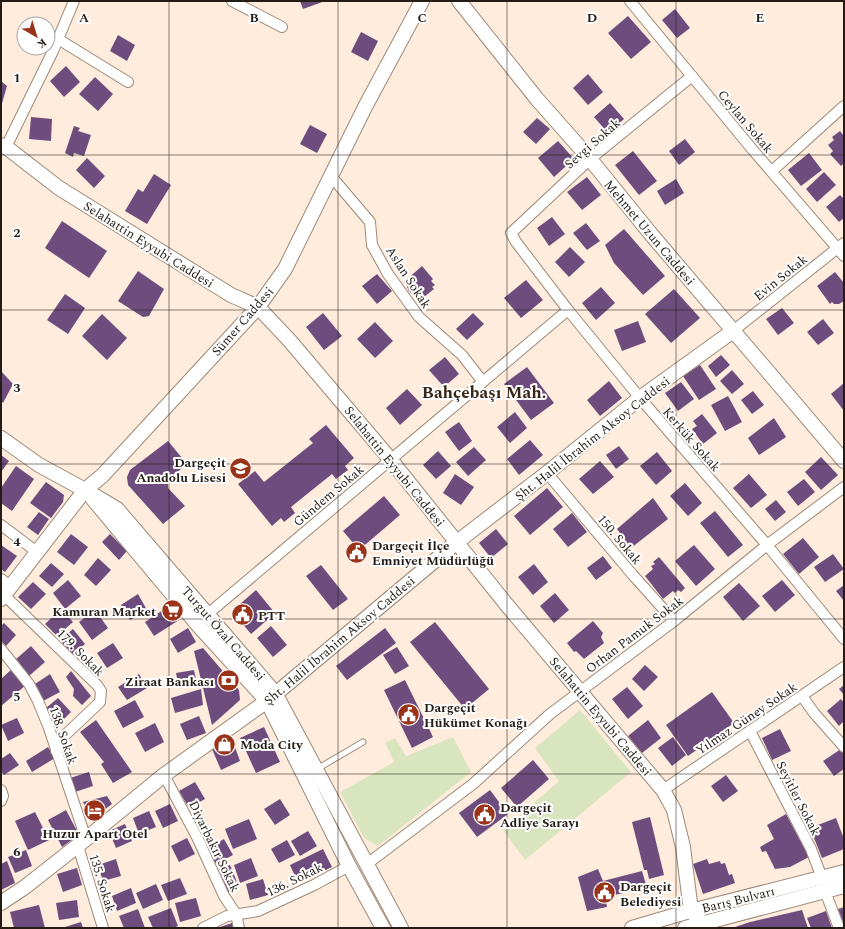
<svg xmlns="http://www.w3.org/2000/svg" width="845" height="929" viewBox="0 0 845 929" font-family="Spectral,serif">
<rect width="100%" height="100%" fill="#ffecdd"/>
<!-- green -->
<g fill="#d9e5be">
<path d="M580,710L631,772L525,860L503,830L559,781L535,748Z"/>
<path d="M453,737L471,772L378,846L364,838L340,792L394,762L385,743L395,738L406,756Z"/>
</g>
<!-- building -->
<g fill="#6e4c7d">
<path d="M300,1H325L303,9Z"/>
<path d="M675,9L690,28L677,38L662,20Z"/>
<path d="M628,16L651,42L631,59L608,33Z"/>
<path d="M361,32L378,41L368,61L351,52Z"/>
<path d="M118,35L135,45L127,61L110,51Z"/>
<path d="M66,66L80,82L64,97L50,81Z"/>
<path d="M588,74L603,92L588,105L573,88Z"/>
<path d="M95,77L113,94L98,111L79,94Z"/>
<path d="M1,81L7,86L1,107Z"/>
<path d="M610,103L624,119L608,133L594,117Z"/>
<path d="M31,117L52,119L51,141L29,139Z"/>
<path d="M537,118L550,129L536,144L523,132Z"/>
<path d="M310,125L327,134L317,153L300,144Z"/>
<path d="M74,126L80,128L78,131L91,135L84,156L74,153L73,157L65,153Z"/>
<path d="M840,131L844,136V163L841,166L830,154L833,151L828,145L834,140L832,137Z"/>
<path d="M685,139L695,152L679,165L669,151Z"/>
<path d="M558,141L574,159L554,177L538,158Z"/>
<path d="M633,151L657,181L639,195L615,165Z"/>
<path d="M809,153L822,170L801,186L788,170Z"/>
<path d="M87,158L105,176L94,188L76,170Z"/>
<path d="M824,172L836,185L817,202L806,189Z"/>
<path d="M154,174L171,185L147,224L125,211L138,189L143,192Z"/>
<path d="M587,177L601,195L582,210L567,192Z"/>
<path d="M676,179L684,193L665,205L657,191Z"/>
<path d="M840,195L844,199V218L839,222L826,207Z"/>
<path d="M552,217L565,234L549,246L537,228Z"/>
<path d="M62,221L107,251L89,278L45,248Z"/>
<path d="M586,223L600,241L587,250L573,233Z"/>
<path d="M624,229L665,276L643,295L614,263L605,245Z"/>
<path d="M570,247L585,262L569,277L555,262Z"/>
<path d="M422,266L433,279L431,281L435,285L432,287L434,289L420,300L415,294L413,295L409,291L407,287L408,286L404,282Z"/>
<path d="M138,271L164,289L149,316L143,317L118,301Z"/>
<path d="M835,272L844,283V301L839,304H834L832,302L830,304L817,286Z"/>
<path d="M377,274L392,291L377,304L362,286Z"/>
<path d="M526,280L543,300L521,318L504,298Z"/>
<path d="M601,287L615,303L596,320L582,303Z"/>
<path d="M674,289L700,318L671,343L645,314Z"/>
<path d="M65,294L85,308L68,334L47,320Z"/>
<path d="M782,308L794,323L778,335L766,319Z"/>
<path d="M323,313L342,336L324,350L306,327Z"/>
<path d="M473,313L484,324L467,340L456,329Z"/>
<path d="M102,314L127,338L107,360L82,336Z"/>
<path d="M823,319L834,333L818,345L807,332Z"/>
<path d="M638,321L646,342L622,351L614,330Z"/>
<path d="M375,322L393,341L375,358L357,339Z"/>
<path d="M721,355L730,365L716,377L708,366Z"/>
<path d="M445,357L459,374L444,387L429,370Z"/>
<path d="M700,365L716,389L699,400L683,376Z"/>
<path d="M527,367L554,403L531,420L504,384Z"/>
<path d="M732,370L744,384L732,394L720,381Z"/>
<path d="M1,371L13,384L3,403L1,401Z"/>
<path d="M609,381L622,398L600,416L587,400Z"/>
<path d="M681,382L694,399L678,411L665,393Z"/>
<path d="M844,383V411L831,394Z"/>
<path d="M407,389L422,405L400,425L386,408Z"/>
<path d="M753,391L764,405L752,414L741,400Z"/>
<path d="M728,396L742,422L725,431L711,405Z"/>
<path d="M515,412L527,428L510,443L497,427Z"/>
<path d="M702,414L717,433L703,444L692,429L697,426L693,421Z"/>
<path d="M774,418L786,437L759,455L748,438Z"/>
<path d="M459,422L472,441L459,451L445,432Z"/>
<path d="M326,425L354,458L345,466L348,470L336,479L332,474L291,507L295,513L284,522L281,518L272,526L238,484L255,471L264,482L313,443L309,439Z"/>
<path d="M530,440L543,455L519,475L507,459Z"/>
<path d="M168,441L187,464L169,479L168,483V488L185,506L163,524L128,485L127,477L130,470Z"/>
<path d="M619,446L629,459L616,469L606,455Z"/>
<path d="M474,447L486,460L468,476L456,462Z"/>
<path d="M438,451L451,466L436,479L423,465Z"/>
<path d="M657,452L672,471L656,485L640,466Z"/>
<path d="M1,455L9,461L1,472Z"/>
<path d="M821,457L838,475L821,490L805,472Z"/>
<path d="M600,461L614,477L593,494L579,479Z"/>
<path d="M16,466L34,479L12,511L1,503V488Z"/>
<path d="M455,474L474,487L461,505L443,493Z"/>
<path d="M749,474L767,495L751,508L733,488Z"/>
<path d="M804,479L815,492L798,506L787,492Z"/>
<path d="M46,482L64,495L63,502L51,518L30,503Z"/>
<path d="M685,483L702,503L688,516L670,496Z"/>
<path d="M547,488L563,507L530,535L514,516Z"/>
<path d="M384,496L400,515L359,550L343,531Z"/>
<path d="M653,498L668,519L631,548L617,529Z"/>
<path d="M776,500L786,512L775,521L765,509Z"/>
<path d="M715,511L743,545L728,557L700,523Z"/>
<path d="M39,512L49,519L38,535L27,527Z"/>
<path d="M572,513L587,532L568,547L553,529Z"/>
<path d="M496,529L508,544L491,558L479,543Z"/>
<path d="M71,534L88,547L74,565L57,552Z"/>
<path d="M110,534L127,551L119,560L102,542Z"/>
<path d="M803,538L819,557L799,574L783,554Z"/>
<path d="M1,545L17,556L5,572L1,569Z"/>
<path d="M694,545L715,569L696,586L675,561Z"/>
<path d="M833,554L844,569L825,582L814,567Z"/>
<path d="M603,556L612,568L596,580L587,568Z"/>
<path d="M659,557L685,588L681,592L678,590L675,593L673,591L663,599L645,576L653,569L651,566L655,564L653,562Z"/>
<path d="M98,558L111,570L96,586L84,575Z"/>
<path d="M51,563L64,574L52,587L39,576Z"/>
<path d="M534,564L548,582L533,595L518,577Z"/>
<path d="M321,565L348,599L333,610L306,576Z"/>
<path d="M68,580L81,596L65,609L53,593Z"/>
<path d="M782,580L795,595L775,612L762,596Z"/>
<path d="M33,582L46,594L31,609L18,597Z"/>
<path d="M739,583L760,606L743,621L723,597Z"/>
<path d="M844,585V601L836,591Z"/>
<path d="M256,590L275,613L251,634L232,611Z"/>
<path d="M555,593L569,610L554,623L540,606Z"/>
<path d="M138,594L147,610L130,620L121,605Z"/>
<path d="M169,606L179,620L154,636L145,622Z"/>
<path d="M61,609L73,622L57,636L45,624Z"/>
<path d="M95,610L108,628L92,640L79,622Z"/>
<path d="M593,621L603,633L601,637L604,643L584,659L576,651L574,652L567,643Z"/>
<path d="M435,622L489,689L465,709L410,642Z"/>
<path d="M4,623L16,635L6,646L1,641V626Z"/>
<path d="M271,626L287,645L273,657L257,638Z"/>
<path d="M188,628L196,642L178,653L170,639Z"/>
<path d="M385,628L396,643L347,680L336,666Z"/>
<path d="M73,629L85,644L72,655L60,640Z"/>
<path d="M113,643L123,658L107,668L97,653Z"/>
<path d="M31,646L45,662L29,676L15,660Z"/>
<path d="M397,647L409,666L395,674L383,655Z"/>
<path d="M203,648L239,690L240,700L212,725L194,651Z"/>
<path d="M645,665L658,677L644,691L632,679Z"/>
<path d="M12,669L26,685L1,706V679Z"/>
<path d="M194,670L197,684L179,688L176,673Z"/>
<path d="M71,671L91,696L82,705L73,696L74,689L66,677Z"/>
<path d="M50,674L60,692L43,701L35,684Z"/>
<path d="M139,674L147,688L127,700L118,687Z"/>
<path d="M405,680L433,737L412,748L384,690Z"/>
<path d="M844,685V695L839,689Z"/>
<path d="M627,687L643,706L628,719L612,699Z"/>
<path d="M201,689L203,705L175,713L171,698Z"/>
<path d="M712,692L734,723L688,756L666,725Z"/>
<path d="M58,698L71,712L60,723L46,708Z"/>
<path d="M841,699L844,703V721L839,726L827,711Z"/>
<path d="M135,700L144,717L123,728L114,711Z"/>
<path d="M199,716L206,733L187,740L180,724Z"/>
<path d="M17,718L24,733L8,741L1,725Z"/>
<path d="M96,720L132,772L113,783L101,764L104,762L80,732Z"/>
<path d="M648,720L661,738L642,753L628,736Z"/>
<path d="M155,723L164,742L145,752L135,733Z"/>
<path d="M264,727L280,762L256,773L240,738Z"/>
<path d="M780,729L791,751L772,760L762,738Z"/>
<path d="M673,737L686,755L672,766L658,748Z"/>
<path d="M232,739L240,761L221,770L212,749Z"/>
<path d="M48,747L55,758L32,772L26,761Z"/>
<path d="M841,749L844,753V769L834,776L823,761Z"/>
<path d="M10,753L19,765L4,775L1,771V759Z"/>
<path d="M533,760L549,779L517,807L501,788Z"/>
<path d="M89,772L93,786L75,792L70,778Z"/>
<path d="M726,775L738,791L723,802L711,786Z"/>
<path d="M195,782L205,799L189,808L179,791Z"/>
<path d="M490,790L508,814L477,837L459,813Z"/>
<path d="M107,796L112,804L92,819L83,802Z"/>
<path d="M280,799L290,815L275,825L264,809Z"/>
<path d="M170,804L178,821L163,828L155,811Z"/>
<path d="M66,810L77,831L76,835L73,839L62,847L48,820Z"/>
<path d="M149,811L156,827L139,834L133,818Z"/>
<path d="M35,812L49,840L28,850L15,821Z"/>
<path d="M786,814L809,857L790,867L775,869L766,851L762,852L760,847L774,839L767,825Z"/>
<path d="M650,817L664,875L649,879L647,870H644L632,822Z"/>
<path d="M836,818L844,839V849L822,858L810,828Z"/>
<path d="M249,819L257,839L233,849L225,829Z"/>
<path d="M125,824L132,841L116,848L109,831Z"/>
<path d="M308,831L317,846L300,856L291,841Z"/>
<path d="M187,838L195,854L179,862L171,846Z"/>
<path d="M224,839L233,855L216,864L208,848Z"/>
<path d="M287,840L295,855L279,863L271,849Z"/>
<path d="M323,849L332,867L298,883L290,865Z"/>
<path d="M26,850L32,866L15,873L8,857Z"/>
<path d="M251,858L258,876L240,883L234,865Z"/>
<path d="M116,859L121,876L103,881L98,865Z"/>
<path d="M707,859L709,864L720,861L721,864L725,863L729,875L732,874L735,883L703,894L693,864Z"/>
<path d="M7,861L13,877L15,883L1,890V864Z"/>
<path d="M230,865L239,887L228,892L219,869Z"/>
<path d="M77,868L82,885L63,892L57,874Z"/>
<path d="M598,869L603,881L642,871L647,888L605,897L607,907L587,911L578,877Z"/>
<path d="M180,878L187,894L168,901L161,885Z"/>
<path d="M263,879L268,895L250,900L246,884Z"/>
<path d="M156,884L163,900L143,909L136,893Z"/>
<path d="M131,888L136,903L117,911L112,896Z"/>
<path d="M196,898L201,916L180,922L175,903Z"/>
<path d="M77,900L79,917L59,920L56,903Z"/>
<path d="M39,905L45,928H14L10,912Z"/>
<path d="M844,907V924L838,909Z"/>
<path d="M171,908L178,926L173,928H153L148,917Z"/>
<path d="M138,909L145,928H124L119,916Z"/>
<path d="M802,910L808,928H732L750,922Z"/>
<path d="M826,911L832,928H811L807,918Z"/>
<path d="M81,922L83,928H65V927Z"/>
<path d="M232,923L233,928H217Z"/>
</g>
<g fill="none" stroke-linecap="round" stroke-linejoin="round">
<defs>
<path id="lane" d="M317,769L363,742"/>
<g id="street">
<path d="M232,1L282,27"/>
<path d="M630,1L752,149L844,256"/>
<path d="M58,39L128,82"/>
<path d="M692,76L590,159L511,233L516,242L568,310L640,398L767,545L844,639"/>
<path d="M6,147L53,51L74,1"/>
<path d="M772,171L844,106"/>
<path d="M331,176L370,222L372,245L388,274L419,317L462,355L483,382"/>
<path d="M733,331L844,243"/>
<path d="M547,473L632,574L674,621"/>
<path d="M1,525L37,552"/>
<path d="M1,579L10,586"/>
<path d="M4,595L97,685L101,691L100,702L62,738L56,751"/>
<path d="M203,618L568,310"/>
<path d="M1,649L29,684L38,701L49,728L86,839"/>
<path d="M802,696L814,713L844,747"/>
<path d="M750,731L811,849L822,878"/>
<path d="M164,775L197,837L224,896L236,914L239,928"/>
<path d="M1,790L3,796L1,801"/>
<path d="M663,790L844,667"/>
<path d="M78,846L103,928"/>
<path d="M367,864L473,784L550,714L674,621L767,545L844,487"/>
<path d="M825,891L839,928"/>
<path d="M203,928L227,916L258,911L314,885L349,866"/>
</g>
<g id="secondary">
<path d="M459,1L537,99L590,159L650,233L844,461"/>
<path d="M1,145L6,147L59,188L231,295L258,307L290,341L390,459L506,604L663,790L674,810L683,847L691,911L702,923"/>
<path d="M1,438L39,465L85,490L117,509L275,693L401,928"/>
<path d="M92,498L197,624L267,701L349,866L383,928"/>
<path d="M1,599L85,490L103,475L258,307L285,269L365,107L422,1"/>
<path d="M1,903L25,887L86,839L164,775L267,701L457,542L547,473L640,398L733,331"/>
<path d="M632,928L683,913L844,872"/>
<path d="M685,928L844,886"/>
</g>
</defs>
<!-- lane casing -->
<use href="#lane" stroke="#9e8977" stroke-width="7"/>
<!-- street casing -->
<use href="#street" stroke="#9e8977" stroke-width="12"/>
<!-- secondary casing -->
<use href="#secondary" stroke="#9e8977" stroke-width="16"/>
<!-- lane -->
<use href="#lane" stroke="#fff" stroke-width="5"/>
<!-- street -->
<use href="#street" stroke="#fff" stroke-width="10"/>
<!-- secondary -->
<use href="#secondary" stroke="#fff" stroke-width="14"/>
</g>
<!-- grid -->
<path fill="none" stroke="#241c15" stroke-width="1" stroke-opacity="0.55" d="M169,1V928M338,1V928M507,1V928M676,1V928M1,155H844M1,310H844M1,464H844M1,619H844M1,774H844"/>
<!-- icons -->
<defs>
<symbol id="school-disc" viewBox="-11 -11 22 22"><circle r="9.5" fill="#9b3319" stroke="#fff"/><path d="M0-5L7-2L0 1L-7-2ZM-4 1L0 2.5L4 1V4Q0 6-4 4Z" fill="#fff"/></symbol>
<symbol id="civic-disc" viewBox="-11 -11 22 22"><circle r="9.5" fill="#9b3319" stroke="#fff"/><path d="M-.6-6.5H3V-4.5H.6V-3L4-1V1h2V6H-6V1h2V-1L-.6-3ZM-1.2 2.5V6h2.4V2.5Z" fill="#fff"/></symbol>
<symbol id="supermarket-disc" viewBox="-11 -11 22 22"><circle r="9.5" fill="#9b3319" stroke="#fff"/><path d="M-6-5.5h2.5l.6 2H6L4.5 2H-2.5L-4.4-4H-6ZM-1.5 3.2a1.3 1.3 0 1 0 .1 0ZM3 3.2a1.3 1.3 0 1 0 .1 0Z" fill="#fff"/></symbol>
<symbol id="bank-disc" viewBox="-11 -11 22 22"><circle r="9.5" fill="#9b3319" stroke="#fff"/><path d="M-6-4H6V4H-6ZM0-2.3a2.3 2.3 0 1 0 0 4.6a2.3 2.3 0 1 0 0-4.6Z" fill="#fff"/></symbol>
<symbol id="shop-disc" viewBox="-11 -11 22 22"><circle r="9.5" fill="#9b3319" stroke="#fff"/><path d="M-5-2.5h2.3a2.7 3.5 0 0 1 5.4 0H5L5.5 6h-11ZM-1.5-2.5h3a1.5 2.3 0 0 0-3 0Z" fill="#fff"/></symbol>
<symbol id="hotel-disc" viewBox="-11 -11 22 22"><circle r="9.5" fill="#9b3319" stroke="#fff"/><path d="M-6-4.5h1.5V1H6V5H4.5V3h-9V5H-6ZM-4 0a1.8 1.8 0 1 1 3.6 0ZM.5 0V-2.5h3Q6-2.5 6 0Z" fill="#fff"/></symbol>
</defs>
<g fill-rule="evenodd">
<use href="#school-disc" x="228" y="456" width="25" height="25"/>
<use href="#civic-disc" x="344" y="540" width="25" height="25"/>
<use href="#supermarket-disc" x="160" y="598" width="25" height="25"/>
<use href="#civic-disc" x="230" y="602" width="25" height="25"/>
<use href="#bank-disc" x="216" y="668" width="25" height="25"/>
<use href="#civic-disc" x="396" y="702" width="25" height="25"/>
<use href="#shop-disc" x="212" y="732" width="25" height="25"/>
<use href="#hotel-disc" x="82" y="798" width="25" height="25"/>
<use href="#civic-disc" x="472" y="802" width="25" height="25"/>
<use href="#civic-disc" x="592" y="880" width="25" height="25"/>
</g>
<g text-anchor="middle" stroke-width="4" stroke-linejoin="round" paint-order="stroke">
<!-- street labels -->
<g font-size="13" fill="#241c15" stroke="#fff">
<text transform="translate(746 121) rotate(50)" y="5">Ceylan Sokak</text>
<text transform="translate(592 143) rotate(-41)" y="5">Sevgi Sokak</text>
<text transform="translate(650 232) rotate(50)" y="5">Mehmet Uzun Caddesi</text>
<text transform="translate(149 244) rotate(32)" y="5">Selahattin Eyyubi Caddesi</text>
<text transform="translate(409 277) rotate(57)" y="5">Aslan Sokak</text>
<text transform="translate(780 277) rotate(-39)" y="5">Evin Sokak</text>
<text transform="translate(242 321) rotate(-49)" y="5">Sümer Caddesi</text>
<text transform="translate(592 438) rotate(-38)" y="5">Şht. Halil İbrahim Aksoy Caddesi</text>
<text transform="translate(692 439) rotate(49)" y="5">Kerkük Sokak</text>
<text transform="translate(395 466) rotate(51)" y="5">Selahattin Eyyubi Caddesi</text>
<text transform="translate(328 495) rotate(-40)" y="5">Gündem Sokak</text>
<text transform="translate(620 539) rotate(50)" y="5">150. Sokak</text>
<text transform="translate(224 633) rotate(49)" y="5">Turgut Özal Caddesi</text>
<text transform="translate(634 634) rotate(-37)" y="5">Orhan Pamuk Sokak</text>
<text transform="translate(339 640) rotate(-40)" y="5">Şht. Halil İbrahim Aksoy Caddesi</text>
<text transform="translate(81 652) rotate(45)" y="5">179. Sokak</text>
<text transform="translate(601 716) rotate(50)" y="5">Selahattin Eyyubi Caddesi</text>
<text transform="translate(746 718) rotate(-34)" y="5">Yılmaz Güney Sokak</text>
<text transform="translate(64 735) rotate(71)" y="5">138. Sokak</text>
<text transform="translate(799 798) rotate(63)" y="5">Seyitler Sokak</text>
<text transform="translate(215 846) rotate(64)" y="5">Diyarbakır Sokak</text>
<text transform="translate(294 879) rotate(-26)" y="5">136. Sokak</text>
<text transform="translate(103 883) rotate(73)" y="5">135. Sokak</text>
<text transform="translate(738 899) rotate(-14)" y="5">Barış Bulvarı</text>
</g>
<!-- poi labels -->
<g font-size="13" font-weight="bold" fill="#241c15" stroke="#fff" text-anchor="start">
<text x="226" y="467" text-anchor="end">Dargeçit<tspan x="226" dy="15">Anadolu Lisesi</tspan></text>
<text x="372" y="550">Dargeçit İlçe<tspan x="372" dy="15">Emniyet Müdürlüğü</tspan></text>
<text x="156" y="616" text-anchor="end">Kamuran Market</text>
<text x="258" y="620">PTT</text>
<text x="214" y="686" text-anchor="end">Ziraat Bankası</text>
<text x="424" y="712">Dargeçit<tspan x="424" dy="15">Hükümet Konağı</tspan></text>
<text x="240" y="749">Moda City</text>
<text x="500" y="812">Dargeçit<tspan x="500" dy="15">Adliye Sarayı</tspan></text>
<text x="95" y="838" text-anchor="middle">Huzur Apart Otel</text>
<text x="620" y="891">Dargeçit<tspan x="620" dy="15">Belediyesi</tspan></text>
</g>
<!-- district labels -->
<g font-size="17" font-weight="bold" fill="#372617" stroke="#fff">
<text x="484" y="398">Bahçebaşı Mah.</text>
</g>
</g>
<g font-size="13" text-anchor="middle" font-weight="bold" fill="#241c15" stroke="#fff" stroke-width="4" stroke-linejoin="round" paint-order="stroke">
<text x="84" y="22">A</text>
<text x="254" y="22">B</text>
<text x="422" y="22">C</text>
<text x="592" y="22">D</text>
<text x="760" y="22">E</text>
<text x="17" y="82">1</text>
<text x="17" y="237">2</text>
<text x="17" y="392">3</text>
<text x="17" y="546">4</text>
<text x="17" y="701">5</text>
<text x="17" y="856">6</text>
</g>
<!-- border -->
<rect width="845" height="929" fill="none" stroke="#241c15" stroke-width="4"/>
<!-- north arrow -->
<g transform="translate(36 36) rotate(142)"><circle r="19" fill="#ffffff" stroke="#a7a4a1"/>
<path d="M0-3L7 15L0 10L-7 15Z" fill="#9b3319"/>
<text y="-6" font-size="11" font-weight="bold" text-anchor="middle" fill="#241c15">K</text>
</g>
</svg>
